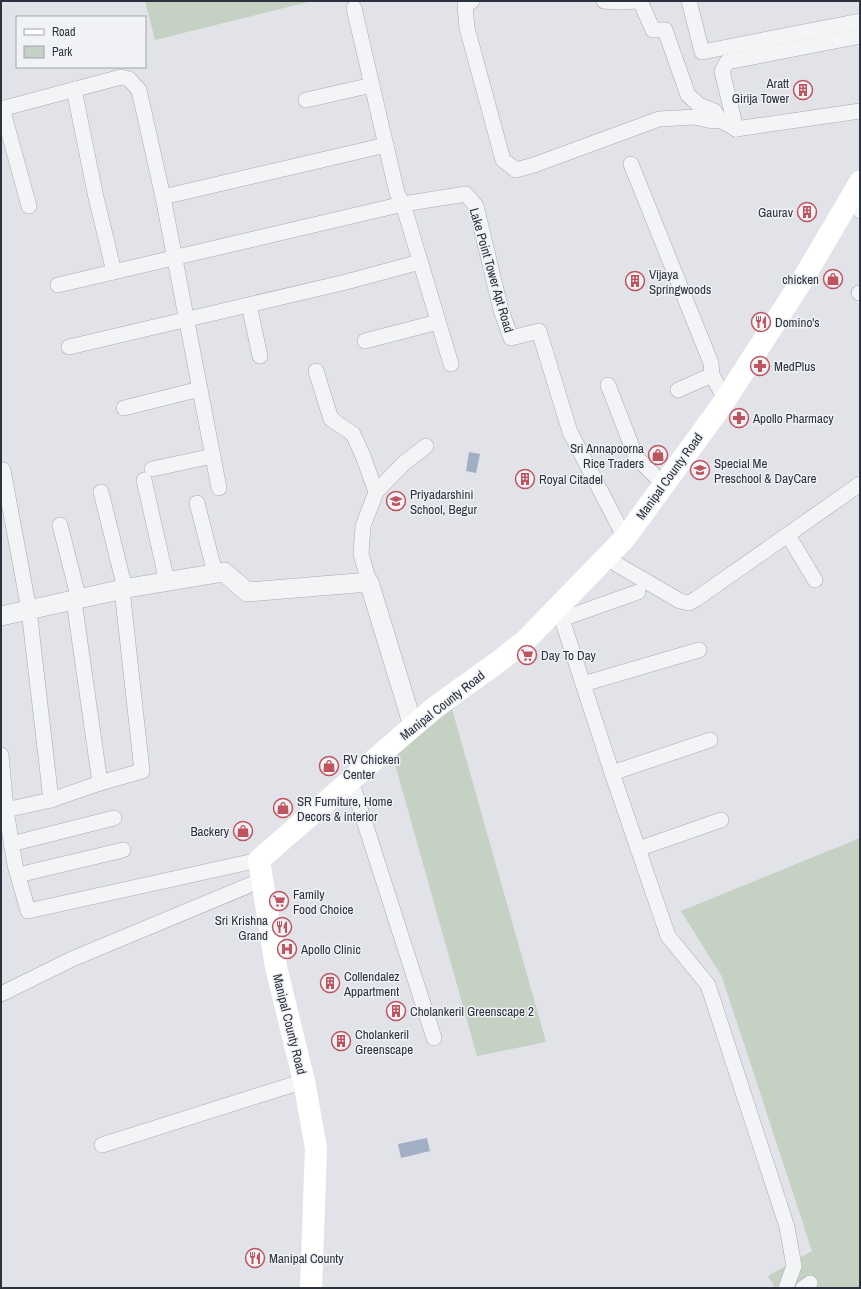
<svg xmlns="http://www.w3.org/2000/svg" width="861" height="1289" viewBox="0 0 861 1289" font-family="'Archivo Narrow',sans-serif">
<rect width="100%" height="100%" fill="#e1e3e8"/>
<!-- green -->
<g fill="#c5d1c3">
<path d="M145,1H312L155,40Z"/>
<path d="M452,709L546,1042L477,1056L393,757Z"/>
<path d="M860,838V1288H775L768,1276L812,1251L722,977L681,911Z"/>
</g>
<!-- water -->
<g fill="#a0afc4">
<path d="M469,452L480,454L476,473L466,471Z"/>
<path d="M427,1138L430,1151L401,1158L398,1144Z"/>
</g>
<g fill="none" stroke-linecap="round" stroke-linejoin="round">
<defs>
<g id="minor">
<path d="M472,1L465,6L467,28L503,160L516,170L534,165L659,119L695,117L712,121L720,120"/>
<path d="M604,1L616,2L640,1L653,30H665L688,95L699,105L714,111L720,120L736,129"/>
<path d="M689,1L702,52L860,21"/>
<path d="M354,8L397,193L403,204L451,364"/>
<path d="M74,89L95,193L114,272"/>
<path d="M306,100L372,85"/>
<path d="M2,108L29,206"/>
<path d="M1,109L121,77L129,79L139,90L163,197L219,488"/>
<path d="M736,129L722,71L727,62L860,36"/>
<path d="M736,129L860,111"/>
<path d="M631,164L711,363L712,375L725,399"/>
<path d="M852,196L860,211"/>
<path d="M163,197L386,145"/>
<path d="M58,285L403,204L466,194L476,206L501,310L511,338L539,331L570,432L625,538"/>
<path d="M859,293H860"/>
<path d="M249,305L260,356"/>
<path d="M365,341L438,322"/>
<path d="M69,347L346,282L420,262"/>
<path d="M316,371L331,419L353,434L363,456L376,492"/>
<path d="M608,385L636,457L663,484"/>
<path d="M678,390L712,375"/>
<path d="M124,408L200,389"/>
<path d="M152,469L213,456"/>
<path d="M3,470L29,610L51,800"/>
<path d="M144,480L167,582"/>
<path d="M101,492L125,589"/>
<path d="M197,503L215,573"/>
<path d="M60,525L79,600"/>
<path d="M788,535L815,580"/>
<path d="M607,556L618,565L680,601L689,603L696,599L860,484"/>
<path d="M369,582L361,554L363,526L376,492L403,464L426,446"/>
<path d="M74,601L100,783"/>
<path d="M558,607L612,773L668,936L708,985L787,1227L794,1266L786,1288"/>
<path d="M562,619L638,592"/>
<path d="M583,684L699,650"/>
<path d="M1,755L6,810L15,865L28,911L259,860"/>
<path d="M612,773L710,740"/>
<path d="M351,780L434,1038"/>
<path d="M1,811L51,800L100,783L142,771L122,590"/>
<path d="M11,844L114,818"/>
<path d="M638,849L721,820"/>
<path d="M18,875L123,850"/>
<path d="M1,994L72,959L262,880"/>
<path d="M102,1145L304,1081"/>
<path d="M803,1288L810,1283"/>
</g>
<path id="tertiary" d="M1,616L128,588L224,572L247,592L369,582L413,726"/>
</defs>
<!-- minor casing -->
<use href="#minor" stroke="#a7aab1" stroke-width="16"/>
<!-- tertiary casing -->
<use href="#tertiary" stroke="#a7aab1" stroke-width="20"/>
<!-- minor -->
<use href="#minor" stroke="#f3f4f6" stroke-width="15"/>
<!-- tertiary -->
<use href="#tertiary" stroke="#f3f4f6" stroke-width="19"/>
<!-- secondary -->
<path stroke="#fff" stroke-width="22" d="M311,1288L316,1148L304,1081L276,967L259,860L434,708L498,662L526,640L625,538L722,405L803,279L860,182"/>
</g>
<!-- icons -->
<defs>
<symbol id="building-ring" viewBox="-11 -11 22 22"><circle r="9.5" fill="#f0f2f5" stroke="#bf545e" stroke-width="1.5"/><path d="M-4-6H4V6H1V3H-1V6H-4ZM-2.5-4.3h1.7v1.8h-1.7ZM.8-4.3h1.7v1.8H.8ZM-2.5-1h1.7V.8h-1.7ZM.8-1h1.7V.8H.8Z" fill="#bf545e"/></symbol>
<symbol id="shop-ring" viewBox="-11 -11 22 22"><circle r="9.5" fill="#f0f2f5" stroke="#bf545e" stroke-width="1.5"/><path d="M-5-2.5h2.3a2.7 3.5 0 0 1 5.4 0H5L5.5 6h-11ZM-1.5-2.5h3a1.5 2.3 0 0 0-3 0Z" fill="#bf545e"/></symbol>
<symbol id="restaurant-ring" viewBox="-11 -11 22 22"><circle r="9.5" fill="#f0f2f5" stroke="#bf545e" stroke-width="1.5"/><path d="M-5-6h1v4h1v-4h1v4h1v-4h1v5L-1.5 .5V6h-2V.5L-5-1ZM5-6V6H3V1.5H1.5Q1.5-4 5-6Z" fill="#bf545e"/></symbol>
<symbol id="pharmacy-ring" viewBox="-11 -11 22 22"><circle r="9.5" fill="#f0f2f5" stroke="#bf545e" stroke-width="1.5"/><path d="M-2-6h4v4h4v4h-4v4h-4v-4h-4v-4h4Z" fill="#bf545e"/></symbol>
<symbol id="school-ring" viewBox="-11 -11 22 22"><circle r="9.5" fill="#f0f2f5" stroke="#bf545e" stroke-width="1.5"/><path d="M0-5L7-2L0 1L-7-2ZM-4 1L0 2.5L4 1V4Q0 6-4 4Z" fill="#bf545e"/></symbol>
<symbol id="supermarket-ring" viewBox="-11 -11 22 22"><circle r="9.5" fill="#f0f2f5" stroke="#bf545e" stroke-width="1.5"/><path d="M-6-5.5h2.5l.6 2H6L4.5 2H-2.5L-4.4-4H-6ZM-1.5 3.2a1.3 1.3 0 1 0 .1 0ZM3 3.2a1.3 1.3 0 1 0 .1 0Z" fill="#bf545e"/></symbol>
<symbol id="hospital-ring" viewBox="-11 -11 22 22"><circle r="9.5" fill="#f0f2f5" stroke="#bf545e" stroke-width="1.5"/><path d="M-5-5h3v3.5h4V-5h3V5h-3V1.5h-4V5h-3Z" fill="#bf545e"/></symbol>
</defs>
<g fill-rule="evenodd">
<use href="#building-ring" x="792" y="79" width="22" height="22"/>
<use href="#building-ring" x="796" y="201" width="22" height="22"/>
<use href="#shop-ring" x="822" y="268" width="22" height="22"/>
<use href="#building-ring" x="624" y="270" width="22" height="22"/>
<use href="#restaurant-ring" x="750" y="311" width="22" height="22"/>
<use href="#pharmacy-ring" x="749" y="355" width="22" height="22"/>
<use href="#pharmacy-ring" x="728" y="407" width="22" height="22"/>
<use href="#shop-ring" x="647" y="444" width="22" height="22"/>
<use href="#school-ring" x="689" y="459" width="22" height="22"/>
<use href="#building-ring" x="514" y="468" width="22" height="22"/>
<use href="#school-ring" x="385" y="490" width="22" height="22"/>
<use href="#supermarket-ring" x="516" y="644" width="22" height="22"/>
<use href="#shop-ring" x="318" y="755" width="22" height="22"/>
<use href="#shop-ring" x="272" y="797" width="22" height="22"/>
<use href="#shop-ring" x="232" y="820" width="22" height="22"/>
<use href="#supermarket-ring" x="268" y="890" width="22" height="22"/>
<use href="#restaurant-ring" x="271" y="916" width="22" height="22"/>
<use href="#hospital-ring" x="276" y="938" width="22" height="22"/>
<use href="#building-ring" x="319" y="972" width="22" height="22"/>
<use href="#building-ring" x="385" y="1000" width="22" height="22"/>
<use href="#building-ring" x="330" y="1030" width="22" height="22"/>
<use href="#restaurant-ring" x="244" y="1247" width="22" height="22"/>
</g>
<g text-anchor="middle" stroke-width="3" stroke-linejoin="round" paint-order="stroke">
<!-- poi labels -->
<g font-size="13" fill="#2b313d" stroke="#f0f2f5" text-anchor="start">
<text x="789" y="88" text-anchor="end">Aratt<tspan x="789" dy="15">Girija Tower</tspan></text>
<text x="793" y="217" text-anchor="end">Gaurav</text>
<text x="649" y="279">Vijaya<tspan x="649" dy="15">Springwoods</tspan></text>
<text x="819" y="284" text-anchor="end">chicken</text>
<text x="775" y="327">Domino's</text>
<text x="774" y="371">MedPlus</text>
<text x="753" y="423">Apollo Pharmacy</text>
<text x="644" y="453" text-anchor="end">Sri Annapoorna<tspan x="644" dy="15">Rice Traders</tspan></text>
<text x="714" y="468">Special Me<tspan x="714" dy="15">Preschool &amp; DayCare</tspan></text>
<text x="539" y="484">Royal Citadel</text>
<text x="410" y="499">Priyadarshini<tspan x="410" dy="15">School, Begur</tspan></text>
<text x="541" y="660">Day To Day</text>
<text x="343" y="764">RV Chicken<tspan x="343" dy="15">Center</tspan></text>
<text x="297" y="806">SR Furniture, Home<tspan x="297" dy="15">Decors &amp; interior</tspan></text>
<text x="229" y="836" text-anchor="end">Backery</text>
<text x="293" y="899">Family<tspan x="293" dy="15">Food Choice</tspan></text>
<text x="268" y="925" text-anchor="end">Sri Krishna<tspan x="268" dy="15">Grand</tspan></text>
<text x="301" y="954">Apollo Clinic</text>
<text x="344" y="981">Collendalez<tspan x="344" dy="15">Appartment</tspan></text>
<text x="410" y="1016">Cholankeril Greenscape 2</text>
<text x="355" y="1039">Cholankeril<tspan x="355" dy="15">Greenscape</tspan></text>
<text x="269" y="1263">Manipal County</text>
</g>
<!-- street labels -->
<g font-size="13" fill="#2b313d" stroke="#f0f2f5">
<text transform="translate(492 270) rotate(74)" y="5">Lake Point Tower Apt Road</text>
<text transform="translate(669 476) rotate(-54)" y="5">Manipal County Road</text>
<text transform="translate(442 705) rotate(-38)" y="5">Manipal County Road</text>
<text transform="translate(290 1024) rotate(76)" y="5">Manipal County Road</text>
</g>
</g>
<!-- border -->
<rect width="861" height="1289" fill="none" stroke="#2b313d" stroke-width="4"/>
<!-- legend -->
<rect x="16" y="16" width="130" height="52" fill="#f0f2f5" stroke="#a1a5ab"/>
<rect x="24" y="29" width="20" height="6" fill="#ffffff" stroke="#a1a5ab"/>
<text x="52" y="36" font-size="12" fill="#2b313d">Road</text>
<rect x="24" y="46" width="20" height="12" fill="#c5d1c3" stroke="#a1a5ab"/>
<text x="52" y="56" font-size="12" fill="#2b313d">Park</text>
</svg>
